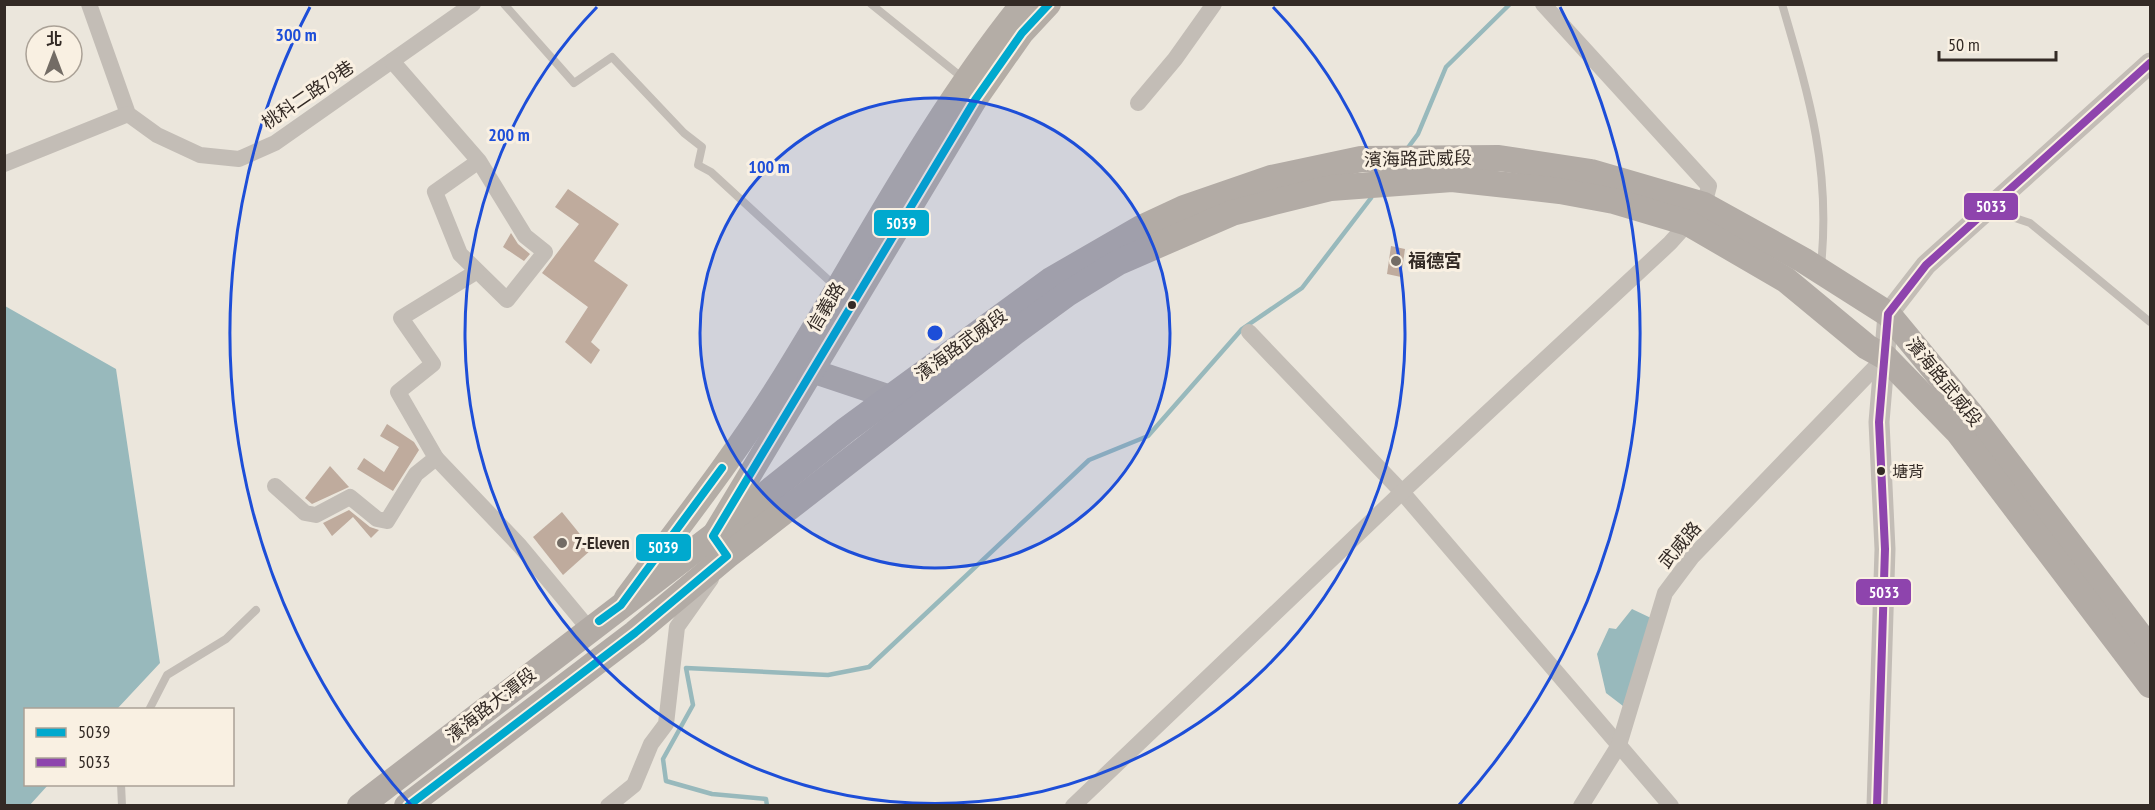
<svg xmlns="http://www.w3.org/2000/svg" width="2155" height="810" viewBox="0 0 2155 810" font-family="'PT Sans Narrow','Noto Sans TC',sans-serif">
<rect width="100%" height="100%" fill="#ebe6dc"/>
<!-- water -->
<g fill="#98b9bc">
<path d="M5,306L116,369L160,663L117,709L26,710V784L48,785L29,806L4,805Z"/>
<path d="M1632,609L1651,618L1623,706L1606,693L1597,654L1609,628L1616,629Z"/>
</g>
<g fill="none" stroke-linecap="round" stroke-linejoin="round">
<!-- stream -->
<g stroke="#98b9bc" stroke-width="4.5">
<path d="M1407,149L1418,134L1446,67L1510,4"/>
<path d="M767,806L766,799L712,794L666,781L663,759L693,705L686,668L828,675L869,667L1089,460L1148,436L1242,329L1302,288L1371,198"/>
</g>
</g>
<!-- building -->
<g fill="#bfab9d">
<path d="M568,189L619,224L594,261L628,285L591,342L600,350L591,364L565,342L588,307L542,273L579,224L555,207Z"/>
<path d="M511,233L518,244L530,254L524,261L503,247Z"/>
<path d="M1391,246L1405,249L1401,277L1387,274Z"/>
<path d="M387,424L414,442L419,450L393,491L357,469L364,458L384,472L399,447L380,436Z"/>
<path d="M330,466L349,487L312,504L305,498Z"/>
<path d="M349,510L370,527L379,530L371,538L353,517L332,536L323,523Z"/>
<path d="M562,512L592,549L563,575L533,537Z"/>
</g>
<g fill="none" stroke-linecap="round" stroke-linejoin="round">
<!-- service -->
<g stroke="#c3bdb6" stroke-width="8">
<path d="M504,4L574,83L612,57L684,133L702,147L698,165L711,172L835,286"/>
<path d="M871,4L964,79"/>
<path d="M1782,4C1809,96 1831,168 1821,266"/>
<path d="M1991,210L2030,223L2150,322"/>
<path d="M149,710L167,675L226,639L256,610"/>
<path d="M121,784L122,806"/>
</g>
<!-- minor -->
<g stroke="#c3bdb6" stroke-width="16">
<path d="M89,4L128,114L157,135L200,155L239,159L275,143L473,4"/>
<path d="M392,61L479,161L525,236L545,252L507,300L460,254L435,192L479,161"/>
<path d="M1138,103L1175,59L1214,4"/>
<path d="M4,164L128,114"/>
<path d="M1249,332L1402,492L1671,806"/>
<path d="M436,458L520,546L589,629"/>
<path d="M275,486L305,513L316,515L350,497L377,519L387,521L416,474L436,458L398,392L433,364L401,318L476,272"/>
<path d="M608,806L634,785L651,744L666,724L677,627L711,579"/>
<path d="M1073,806L1402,492L1670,243L1704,205L1709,186L1543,4"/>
<path d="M1581,806L1619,745L1665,593L1692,557L1885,357"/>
</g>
<!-- tertiary -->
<path stroke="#c3bdb6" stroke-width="21" d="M1877,806L1885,549L1879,422L1888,314L1926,265L2150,63"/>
<!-- secondary -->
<g stroke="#b4ada6" stroke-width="24">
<path d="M812,371L890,397"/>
<path d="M716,531L975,100L1022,33L1049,4"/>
<path d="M626,598C677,529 731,461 777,388C858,259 926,123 1022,4"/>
</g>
<!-- primary -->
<g stroke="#b2aba5" stroke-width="26">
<path d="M360,806L713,536L846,430L1051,280L1141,228L1184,208L1271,178L1361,159L1499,158L1591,172L1704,205L1803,260L1888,314L1975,419L2150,649"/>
<path d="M407,806L635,633L727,556L1015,332L1067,294L1119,262L1232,213L1274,202L1331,188L1452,179L1560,191L1614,201L1688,223L1786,280L1867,347L1885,357L1958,432L2150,685"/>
</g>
<defs>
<g id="bus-1">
<path d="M599,621L621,605L722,468"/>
<path d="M408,806L635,633L727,556L713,536L975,100L1022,33L1049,4"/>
</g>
<path id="bus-2" d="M1877,806L1885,549L1879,422L1888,314L1926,265L2150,63"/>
</defs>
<!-- bus-1 casing -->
<use href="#bus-1" stroke="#f9f0e2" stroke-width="12"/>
<!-- bus-2 casing -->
<use href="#bus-2" stroke="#f9f0e2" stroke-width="12"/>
<!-- bus-1 -->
<use href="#bus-1" stroke="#00a9ce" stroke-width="8"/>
<!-- bus-2 -->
<use href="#bus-2" stroke="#8e44ad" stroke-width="8"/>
</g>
<!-- distance rings -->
<circle cx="935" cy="333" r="235" fill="#1d4ed8" fill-opacity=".12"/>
<g fill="none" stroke="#1d4ed8" stroke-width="3">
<circle cx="935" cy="333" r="235"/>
<path d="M1273 7A470 470 0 1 1 597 7"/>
<path d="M411 805A705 705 0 0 1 310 7M1560 7A705 705 0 0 1 1459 805"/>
</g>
<!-- markers -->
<g fill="#736c65" stroke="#f9f0e2" stroke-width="2">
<circle cx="1396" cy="261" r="6"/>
<circle cx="562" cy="543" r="6"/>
</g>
<g fill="#332a25" stroke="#f9f0e2" stroke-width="2">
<circle cx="852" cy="305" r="5"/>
<circle cx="1881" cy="471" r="5"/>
</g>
<g text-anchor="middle" stroke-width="6" stroke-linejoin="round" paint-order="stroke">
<!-- bus labels -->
<g font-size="16" fill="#332a25" stroke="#f9f0e2" text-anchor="start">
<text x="1892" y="477">塘背</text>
</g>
<!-- street labels -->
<g font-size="18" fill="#332a25" stroke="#f9f0e2">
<text transform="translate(308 95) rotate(-34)" y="6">桃科二路79巷</text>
<text transform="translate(1418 159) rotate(-1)" y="6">濱海路武威段</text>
<text transform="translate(826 307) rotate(-59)" y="6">信義路</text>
<text transform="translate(961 345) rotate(-36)" y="6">濱海路武威段</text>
<text transform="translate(1944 382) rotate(51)" y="6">濱海路武威段</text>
<text transform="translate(1680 545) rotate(-50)" y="6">武威路</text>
<text transform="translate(491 705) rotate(-38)" y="6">濱海路大潭段</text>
</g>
<!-- poi labels -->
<g font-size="18" font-weight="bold" fill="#332a25" stroke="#f9f0e2" text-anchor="start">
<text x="1408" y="267">福德宮</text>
<text x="574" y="549">7-Eleven</text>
</g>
</g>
<circle cx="935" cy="333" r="9" fill="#1d4ed8" stroke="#f9f0e2" stroke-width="3"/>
<g font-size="18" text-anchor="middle" font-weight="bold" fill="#1d4ed8" stroke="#f9f0e2" stroke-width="6" stroke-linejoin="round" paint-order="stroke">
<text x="296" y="41">300 m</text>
<text x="509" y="141">200 m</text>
<text x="769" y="173">100 m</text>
</g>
<g stroke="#f9f0e2" stroke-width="2">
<rect x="1963" y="192" width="56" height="29" rx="6" fill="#8e44ad"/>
<rect x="873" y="209" width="57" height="28" rx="6" fill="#00a9ce"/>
<rect x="635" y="533" width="57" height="29" rx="6" fill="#00a9ce"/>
<rect x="1855" y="578" width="57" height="28" rx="6" fill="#8e44ad"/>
</g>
<g font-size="16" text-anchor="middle" font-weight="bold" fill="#fff">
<text x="1991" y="212">5033</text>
<text x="901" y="229">5039</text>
<text x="663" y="553">5039</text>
<text x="1884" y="598">5033</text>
</g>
<!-- border -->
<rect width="2155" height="810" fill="none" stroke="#332a25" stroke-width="12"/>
<!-- legend -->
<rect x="24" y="708" width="210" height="78" fill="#f9f0e2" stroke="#aaa196" stroke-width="1.5"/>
<rect x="36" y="728" width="30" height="9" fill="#00a9ce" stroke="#aaa196" stroke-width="1.5"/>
<text x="78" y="738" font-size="18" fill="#332a25">5039</text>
<rect x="36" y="758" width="30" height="9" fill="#8e44ad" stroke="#aaa196" stroke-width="1.5"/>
<text x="78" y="768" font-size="18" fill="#332a25">5033</text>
<!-- north arrow -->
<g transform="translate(54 54)"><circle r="28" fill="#f9f0e2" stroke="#aaa196" stroke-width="1.5"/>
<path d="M0-4.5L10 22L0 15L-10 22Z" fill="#736c65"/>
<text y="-9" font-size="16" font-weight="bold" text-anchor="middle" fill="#332a25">北</text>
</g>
<!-- scale -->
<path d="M1939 51v9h117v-9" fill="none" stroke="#332a25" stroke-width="3"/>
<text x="1948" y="51" font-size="18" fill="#332a25" stroke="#f9f0e2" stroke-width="4.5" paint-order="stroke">50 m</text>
</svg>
